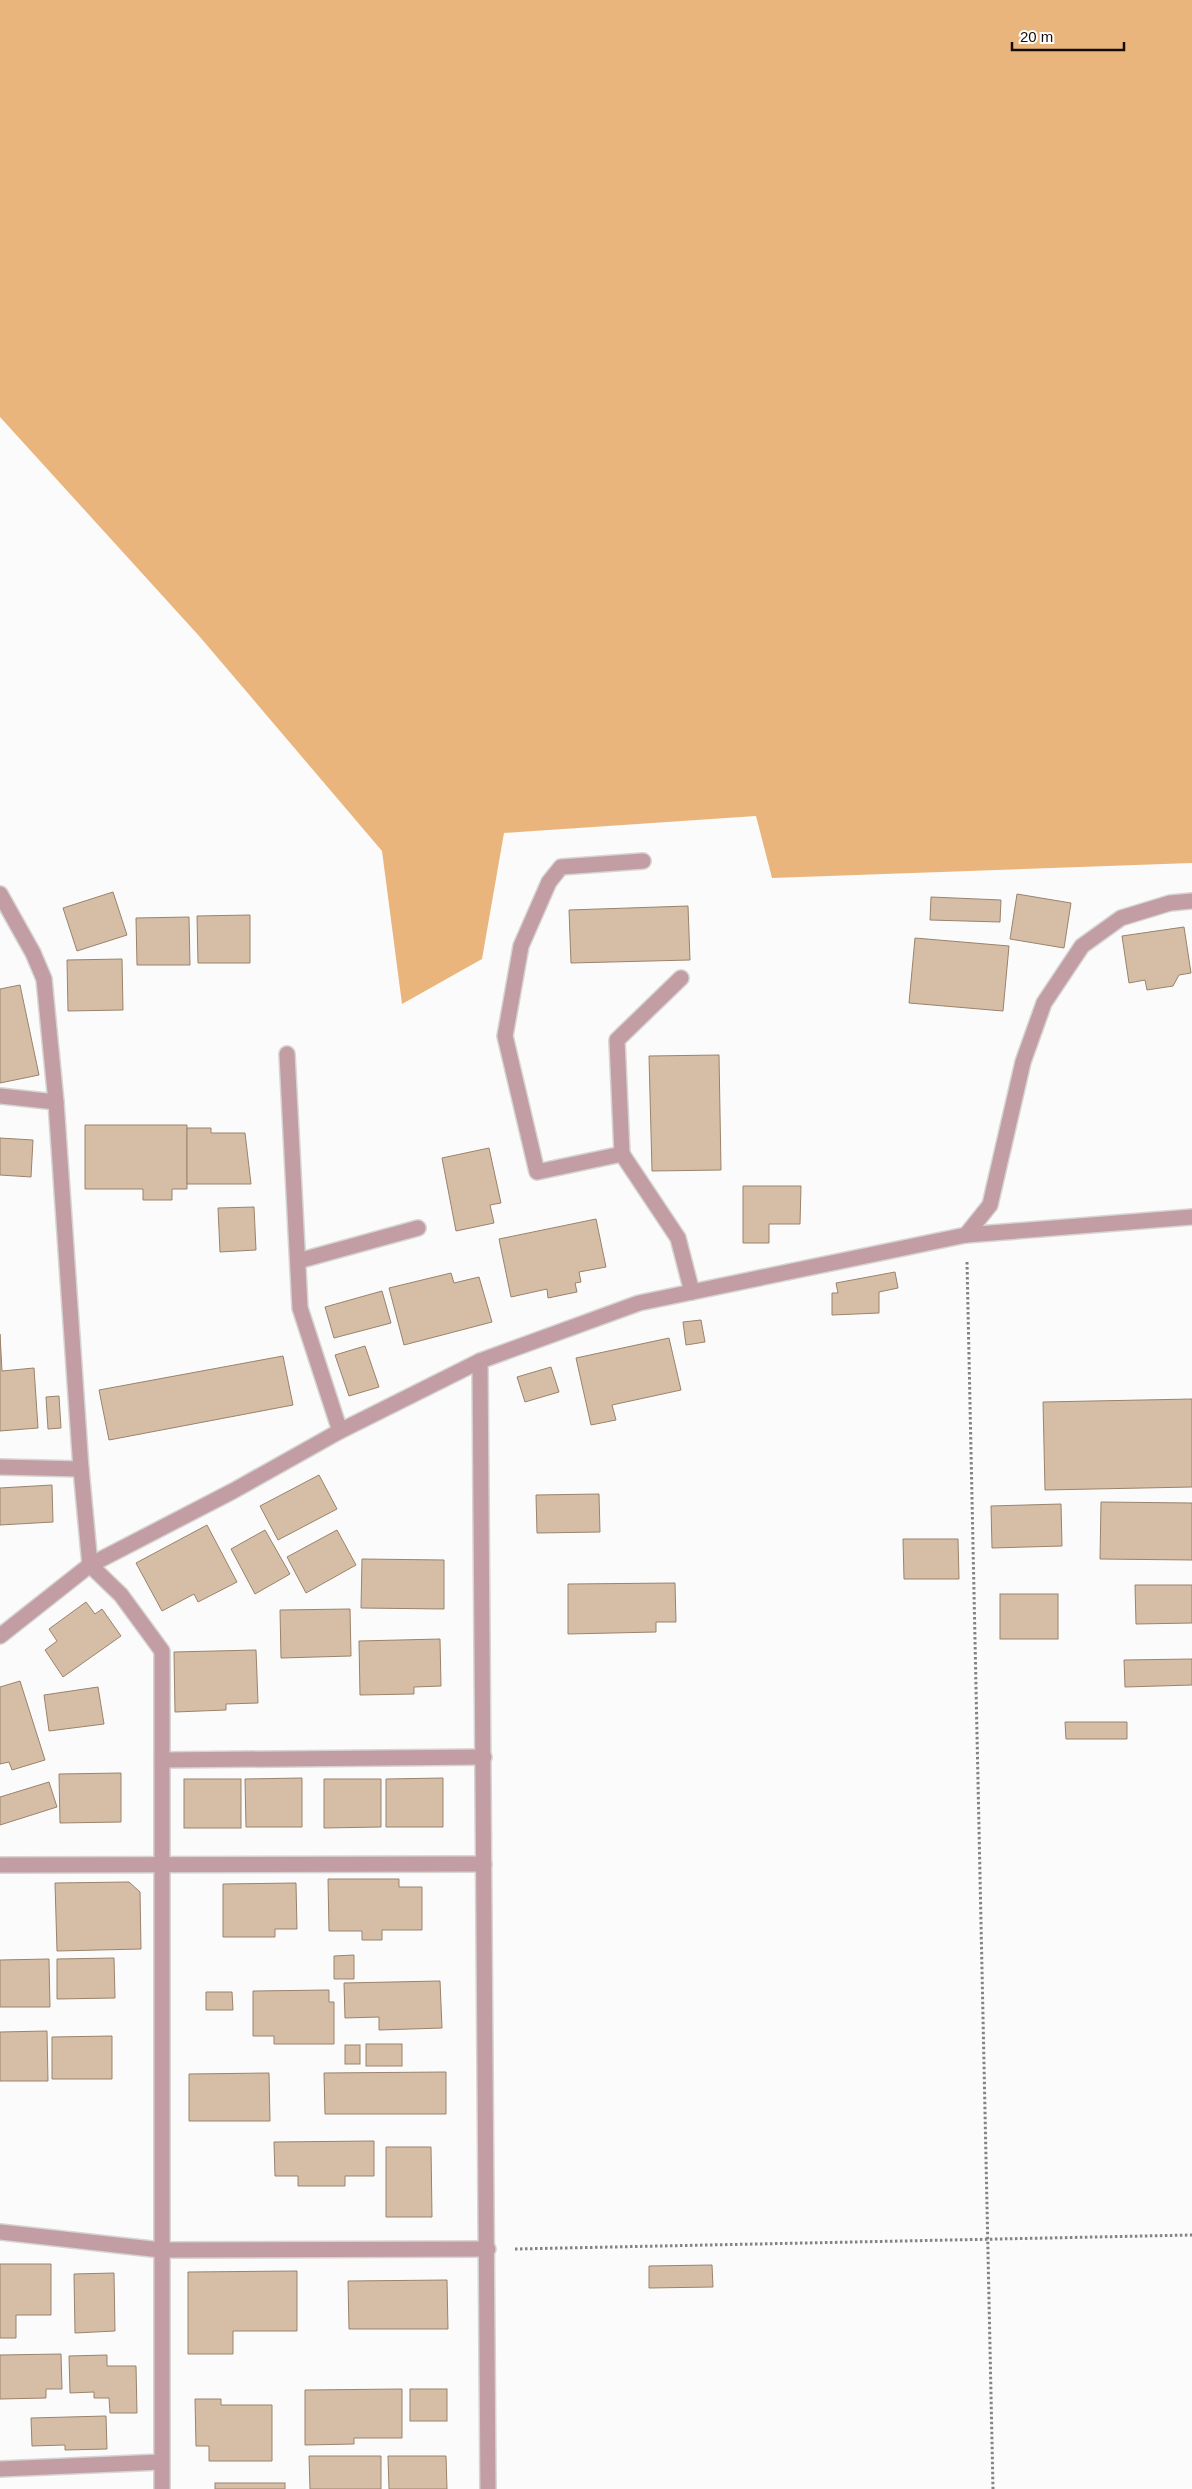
<svg xmlns="http://www.w3.org/2000/svg" width="1192" height="2489" viewBox="0 0 1192 2489" font-family="Arial,sans-serif">
<rect width="100%" height="100%" fill="#fbfbfb"/>
<!-- forest -->
<path fill="#eab57c" d="M0,0H1192V863L772,878L756,816L504,833L482,959L402,1004L382,851L200,637L0,417Z"/>
<!-- building -->
<g fill="#d5bea5" stroke="#9a836c">
<path d="M113,892L127,935L77,951L63,908Z"/>
<path d="M1017,894L1071,903L1064,948L1010,939Z"/>
<path d="M931,897L1001,900L1000,922L930,920Z"/>
<path d="M688,906L690,960L571,963L569,910Z"/>
<path d="M250,915V963H198L197,916Z"/>
<path d="M189,917L190,965H137L136,918Z"/>
<path d="M1184,927L1191,973L1179,975L1173,986L1147,990L1145,980L1129,983L1122,936Z"/>
<path d="M915,938L1009,946L1003,1011L909,1003Z"/>
<path d="M122,959L123,1010L68,1011L67,960Z"/>
<path d="M20,985L39,1075L0,1083V989Z"/>
<path d="M719,1055L721,1170L652,1171L649,1056Z"/>
<path d="M85,1125H187V1189H172V1200H143V1189H85Z"/>
<path d="M187,1128H211V1133H245L251,1184H187Z"/>
<path d="M0,1138L33,1140L31,1177L0,1175Z"/>
<path d="M489,1148L501,1203L490,1205L494,1223L456,1231L442,1158Z"/>
<path d="M743,1186H801L800,1224H769V1243H743Z"/>
<path d="M254,1207L256,1250L220,1252L218,1208Z"/>
<path d="M596,1219L606,1267L579,1272L581,1282L575,1283L577,1292L548,1298L547,1289L511,1297L499,1239Z"/>
<path d="M895,1272L898,1288L879,1292V1313L832,1315V1293H838L836,1283Z"/>
<path d="M451,1273L454,1283L479,1277L492,1322L404,1345L389,1288Z"/>
<path d="M382,1291L391,1323L334,1338L325,1307Z"/>
<path d="M701,1320L705,1342L686,1345L683,1322Z"/>
<path d="M0,1334L2,1371L34,1368L38,1428L0,1431Z"/>
<path d="M669,1338L681,1390L612,1405L616,1420L591,1425L576,1358Z"/>
<path d="M365,1346L379,1387L349,1396L335,1355Z"/>
<path d="M283,1356L293,1405L109,1440L99,1390Z"/>
<path d="M551,1367L559,1392L525,1402L517,1377Z"/>
<path d="M59,1396L61,1428L48,1429L46,1397Z"/>
<path d="M1192,1399V1487L1045,1490L1043,1402Z"/>
<path d="M319,1475L337,1509L278,1540L260,1506Z"/>
<path d="M52,1485L53,1522L0,1525V1488Z"/>
<path d="M599,1494L600,1532L537,1533L536,1495Z"/>
<path d="M1101,1502L1192,1503V1560L1100,1559Z"/>
<path d="M1061,1504L1062,1546L992,1548L991,1506Z"/>
<path d="M207,1525L237,1582L198,1602L194,1594L162,1611L136,1563Z"/>
<path d="M265,1530L290,1574L255,1594L231,1549Z"/>
<path d="M337,1530L356,1565L306,1593L287,1557Z"/>
<path d="M903,1539H958L959,1579H904Z"/>
<path d="M362,1559L444,1560V1609L361,1608Z"/>
<path d="M675,1583L676,1622H656V1632L568,1634V1584Z"/>
<path d="M1135,1585H1192V1623L1136,1624Z"/>
<rect x="1000" y="1594" width="58" height="45"/>
<path d="M86,1602L95,1614L102,1609L121,1636L63,1677L45,1650L57,1641L49,1629Z"/>
<path d="M350,1609L351,1656L281,1658L280,1610Z"/>
<path d="M440,1639L441,1686L414,1687V1694L360,1695L359,1641Z"/>
<path d="M256,1650L258,1703L226,1704V1710L175,1712L174,1652Z"/>
<path d="M1192,1659V1685L1125,1687L1124,1660Z"/>
<path d="M20,1681L45,1760L12,1770L9,1762L0,1764V1687Z"/>
<path d="M98,1687L104,1724L49,1731L44,1695Z"/>
<path d="M1065,1722H1127V1739H1066Z"/>
<path d="M121,1773V1822L60,1823L59,1774Z"/>
<path d="M302,1778V1827H246L245,1779Z"/>
<path d="M443,1778V1827H386V1779Z"/>
<rect x="184" y="1779" width="57" height="49"/>
<path d="M324,1779H381V1827L324,1828Z"/>
<path d="M49,1782L57,1807L0,1825V1797Z"/>
<path d="M328,1879H399V1887H422V1930H382V1940H362V1931H329Z"/>
<path d="M129,1882L140,1892L141,1949L57,1951L55,1883Z"/>
<path d="M296,1883L297,1929H275V1937H223V1884Z"/>
<path d="M354,1955V1979H334V1956Z"/>
<path d="M114,1958L115,1998L57,1999V1959Z"/>
<path d="M49,1959L50,2007H0V1960Z"/>
<path d="M440,1981L442,2028L379,2030V2017L345,2018L344,1983Z"/>
<path d="M329,1990V2002H334V2044H274V2036H253V1991Z"/>
<path d="M206,1992H232L233,2010H206Z"/>
<path d="M47,2031L48,2081H0V2032Z"/>
<path d="M112,2036V2079H52V2037Z"/>
<rect x="366" y="2044" width="36" height="22"/>
<rect x="345" y="2045" width="15" height="19"/>
<path d="M446,2072V2114H325L324,2073Z"/>
<path d="M269,2073L270,2121H189V2074Z"/>
<path d="M374,2141V2176H345V2186H298V2176H275L274,2142Z"/>
<path d="M386,2147H431L432,2217H386Z"/>
<path d="M0,2264H51V2315H16V2338H0Z"/>
<path d="M712,2265L713,2287L649,2288V2266Z"/>
<path d="M297,2271V2331H233V2354H188V2272Z"/>
<path d="M114,2273L115,2331L75,2333L74,2274Z"/>
<path d="M447,2280L448,2329H349L348,2281Z"/>
<path d="M61,2354L62,2389H46V2398L0,2399V2355Z"/>
<path d="M107,2355V2366H136L137,2413H110L109,2398H94V2392L70,2393L69,2356Z"/>
<path d="M402,2389V2438H354V2444L305,2445V2390Z"/>
<rect x="410" y="2389" width="37" height="32"/>
<path d="M195,2399H221V2405H272V2461H209V2446H196Z"/>
<path d="M106,2416L107,2449L65,2450V2445L32,2446L31,2418Z"/>
<path d="M309,2456H381V2489H310Z"/>
<path d="M388,2456H446L447,2489H389Z"/>
<rect x="215" y="2483" width="70" height="6"/>
</g>
<g fill="none" stroke-linecap="round" stroke-linejoin="round">
<defs>
<g id="minor">
<path d="M643,861L561,867L549,882L521,946L505,1036L537,1172L622,1154L678,1238L692,1292"/>
<path d="M0,894L33,953L44,979L56,1102L81,1469L90,1565L121,1595L162,1651V2489"/>
<path d="M287,1054L300,1308L340,1431"/>
<path d="M0,1096L56,1102"/>
<path d="M622,1154L617,1040L681,978"/>
<path d="M966,1235L990,1205L1023,1062L1044,1003L1082,946L1121,918L1170,903L1192,901"/>
<path d="M298,1261L418,1228"/>
<path d="M480,1361L488,2489"/>
<path d="M0,1467L81,1469"/>
<path d="M0,1636L90,1565L233,1491L340,1431L480,1361L639,1303L966,1235L1192,1217"/>
<path d="M162,1760L484,1757"/>
<path d="M0,1865L484,1864"/>
<path d="M0,2232L161,2250L488,2249"/>
<path d="M0,2469L161,2462"/>
</g>
</defs>
<!-- minor casing -->
<use href="#minor" stroke="#d6d5d4" stroke-width="18"/>
<!-- path -->
<g stroke="#86827f" stroke-width="3" stroke-dasharray="2.5 2.5" stroke-linecap="butt">
<path d="M967,1262L993,2489"/>
<path d="M515,2249L1192,2235"/>
</g>
<!-- minor -->
<use href="#minor" stroke="#c29ea4" stroke-width="15"/>
</g>
<!-- scale -->
<path d="M1012 42v8h112v-8" fill="none" stroke="#140c05" stroke-width="2.5"/>
<text x="1020" y="42" font-size="15" fill="#140c05" stroke="#ffffff" stroke-width="4" paint-order="stroke">20 m</text>
</svg>
